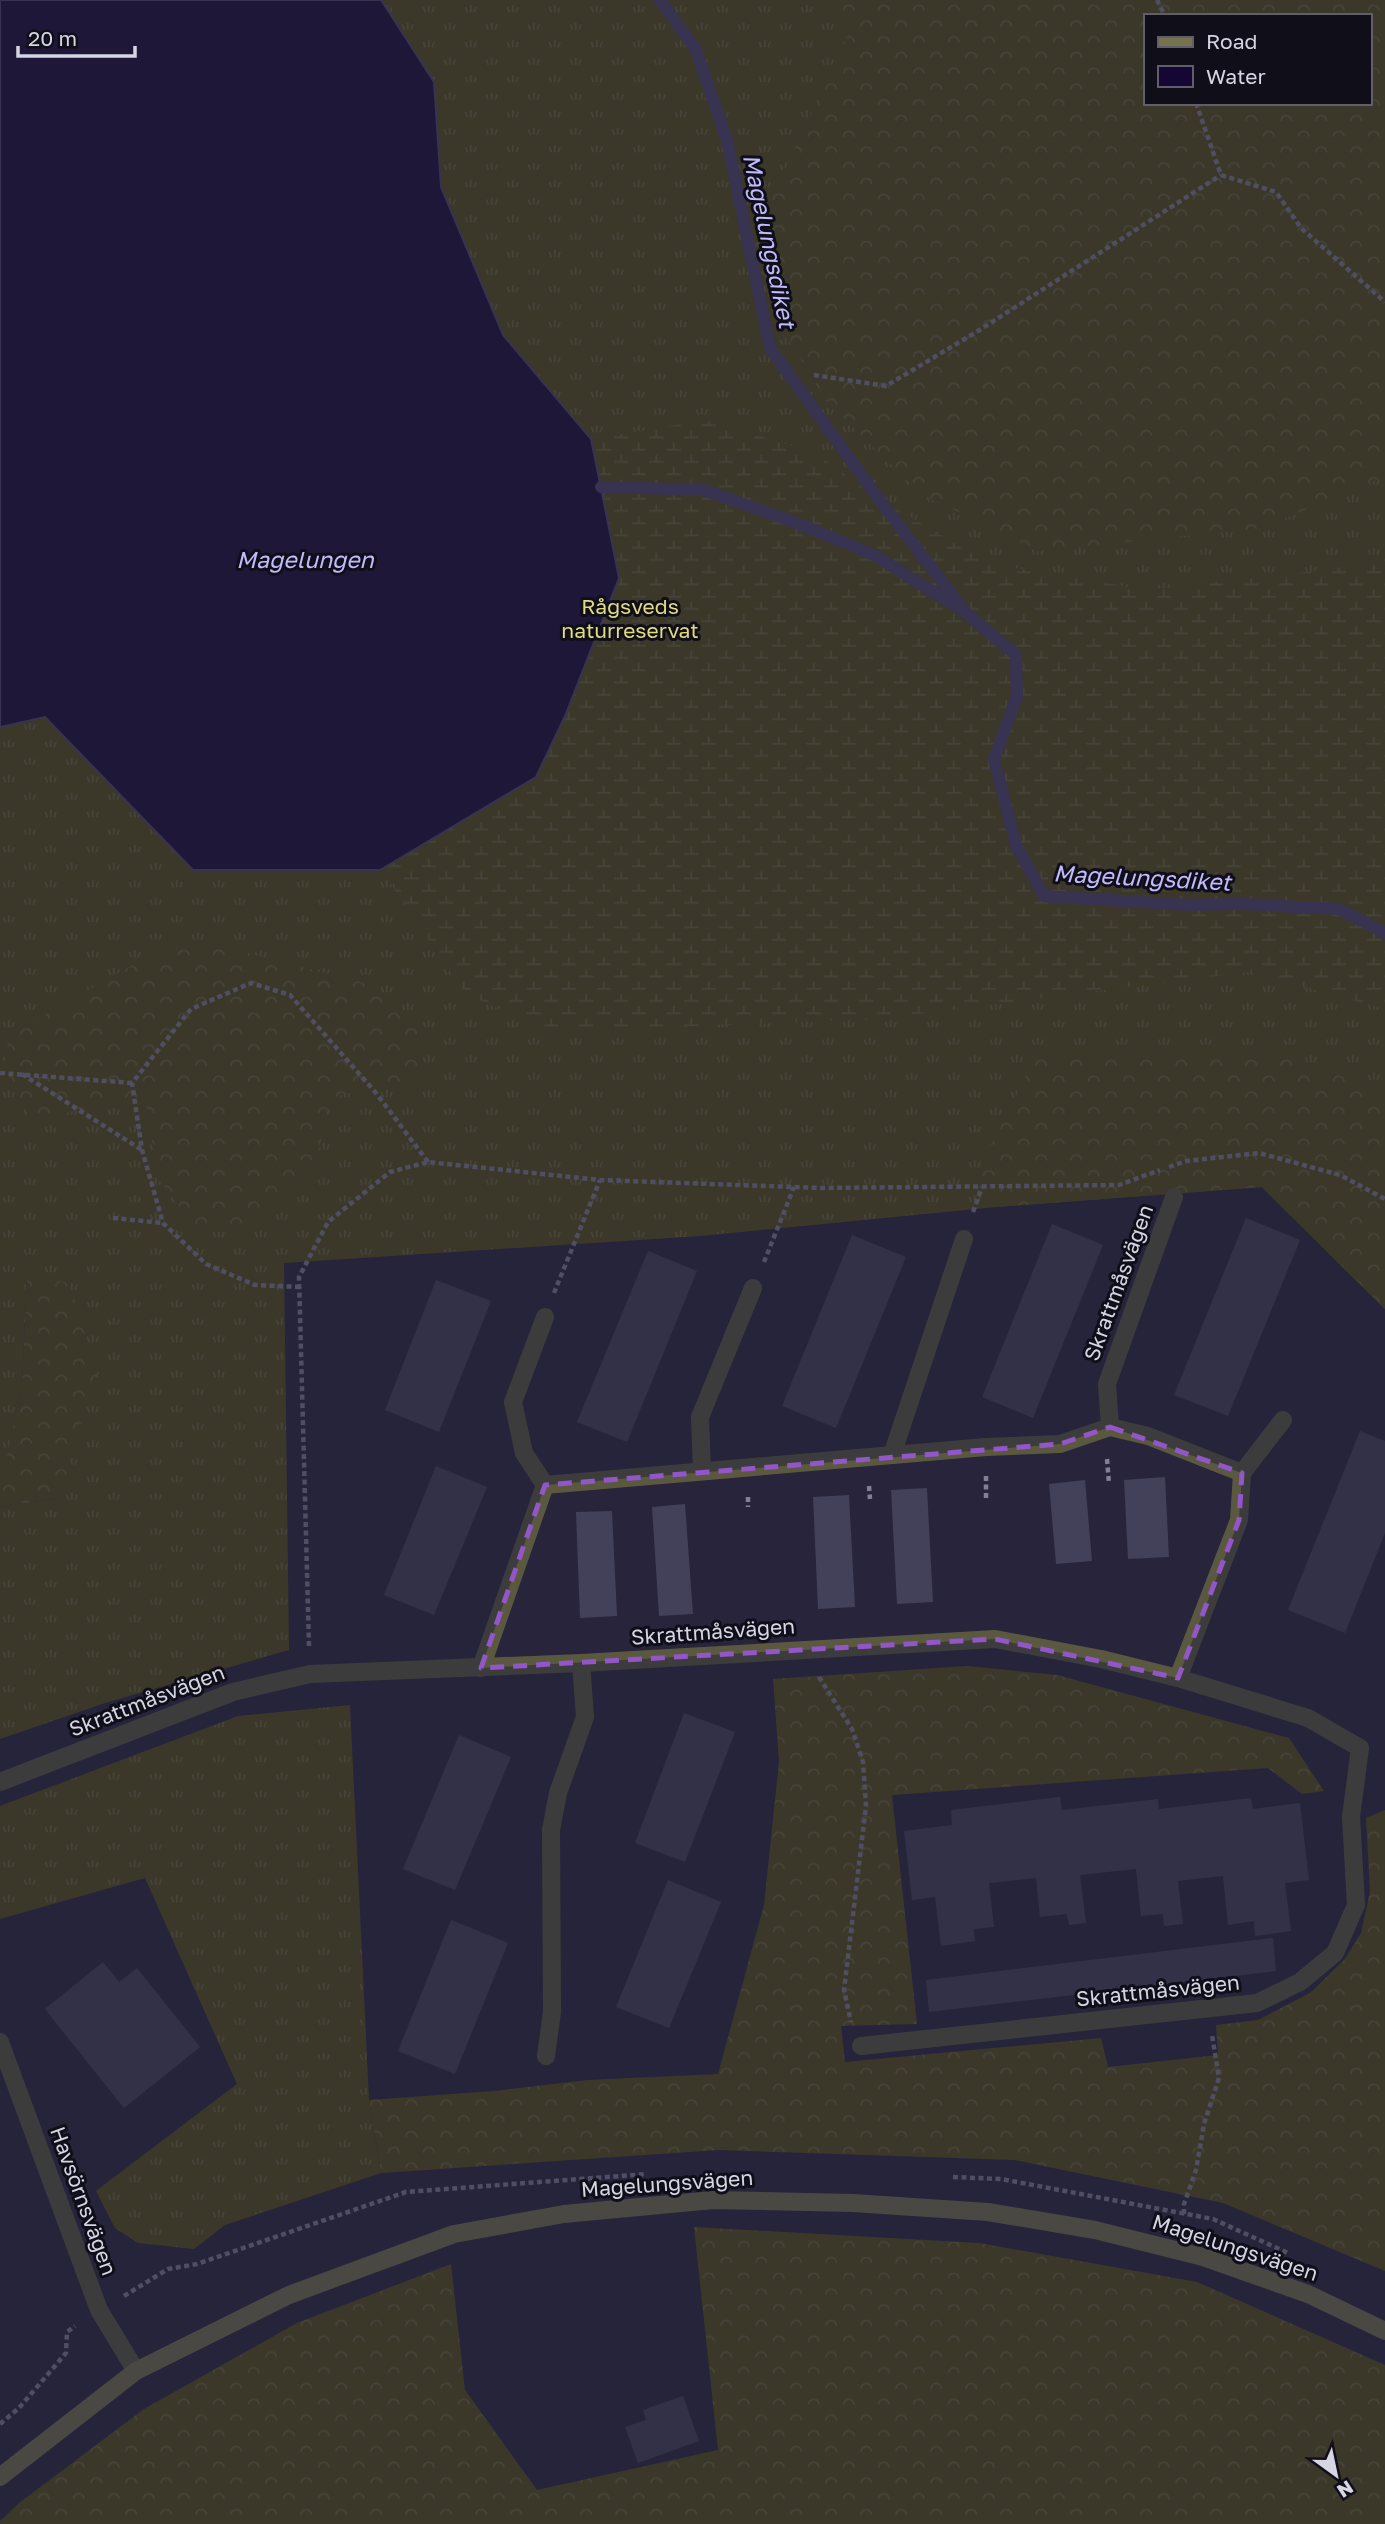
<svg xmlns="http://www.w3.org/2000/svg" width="1385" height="2524" viewBox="0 0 1385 2524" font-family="'Golos Text',sans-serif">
<defs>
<pattern id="grass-tufts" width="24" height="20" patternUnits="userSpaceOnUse" patternTransform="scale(1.75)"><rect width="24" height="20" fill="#555118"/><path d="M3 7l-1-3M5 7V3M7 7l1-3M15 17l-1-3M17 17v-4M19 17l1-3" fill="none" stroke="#6d6939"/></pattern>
<pattern id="forest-crowns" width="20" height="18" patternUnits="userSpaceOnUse" patternTransform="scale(1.75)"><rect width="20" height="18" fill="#555118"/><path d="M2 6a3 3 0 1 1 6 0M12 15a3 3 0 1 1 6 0" fill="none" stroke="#6d6939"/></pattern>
<pattern id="wetland-marsh" width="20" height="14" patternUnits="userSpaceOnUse" patternTransform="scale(1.75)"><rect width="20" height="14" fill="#555118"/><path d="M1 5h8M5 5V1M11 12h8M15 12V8" fill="none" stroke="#6d6939"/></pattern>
</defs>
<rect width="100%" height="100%" fill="#27243b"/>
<!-- grass -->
<g fill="url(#grass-tufts)" fill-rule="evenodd">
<path d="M0,0H1385V1309L1262,1187L996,1207L700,1236L284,1263L289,1650L105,1703L0,1739V1507L59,1498L27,1276L22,1386L6,1461L0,1462ZM1145,16H1369V103H1145Z"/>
<path d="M350,1705L369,2100L381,2173L225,2225L194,2249L138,2243L115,2228L96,2191L237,2084L145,1878L0,1919V1806L238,1716Z"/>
</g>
<!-- forest -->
<g fill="url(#forest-crowns)" fill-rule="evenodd">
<path d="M837,0H1385V476L1263,528L1038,551L921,494L818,393L814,375L788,340L749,246L853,24ZM1145,16H1369V103H1145Z"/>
<path d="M210,943L371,985L417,1024V1079L391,1083L330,1098L320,1147L304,1175L256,1231L199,1232L158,1179L146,1101L29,1118L4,1066L9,1035L147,957Z"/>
<path d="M1039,1051L1278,1053L1385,1092V1309L1262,1187L996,1207L976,1174Z"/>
<path d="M27,1275L69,1283L97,1372L59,1498L0,1507V1462L6,1460L22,1386Z"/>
<path d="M967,1666L1057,1675L1289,1738L1324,1791L1302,1794L1268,1768L892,1795L917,2024L841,2026L845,2062L1101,2038L1108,2067L1218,2055L1216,2025L1258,2020L1310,1993L1345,1959L1361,1933L1370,1892L1366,1818L1385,1810V2271L1223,2203L1015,2160L719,2150L381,2173L369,2100L494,2091L588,2080L718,2074L764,1905L779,1762L773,1679Z"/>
<path d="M694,2227L979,2243L1197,2282L1385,2365V2524H0V2521L19,2503L144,2409L297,2323L451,2264L465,2390L537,2490L718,2450Z"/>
</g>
<!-- wetland -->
<path fill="url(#wetland-marsh)" d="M705,420L813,452L878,498L988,563L1146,590L1326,570L1385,558V1009L1247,972L879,1019L548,1032L465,993L381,870L536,776L565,716L619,578L591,439Z"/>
<!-- water -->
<path fill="#140735" stroke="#4e456a" stroke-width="2" d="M0,0H381L434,82L441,187L503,335L591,439L619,578L565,716L536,777L380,870H193L45,717L0,727Z"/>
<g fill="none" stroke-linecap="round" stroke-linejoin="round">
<!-- stream -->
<g stroke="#4e456a" stroke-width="12">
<path d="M660,0L696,50L727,140L770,348L878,498L960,605"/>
<path d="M601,487L704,490L797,523L874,555L964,611L1016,655L1017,696L994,759L1016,845L1044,896L1187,905L1243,904L1339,909L1385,933"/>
</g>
</g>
<!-- building -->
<g fill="#43415a">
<path d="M1246,1218L1300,1240L1228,1416L1174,1395Z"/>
<path d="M1052,1224L1103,1245L1033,1418L982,1397Z"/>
<path d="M852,1235L906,1257L836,1428L782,1406Z"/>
<path d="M648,1251L697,1271L627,1442L577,1422Z"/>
<path d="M436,1280L491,1301L439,1432L385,1410Z"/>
<path d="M1360,1431L1385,1441V1533L1345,1633L1288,1610Z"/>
<path d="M436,1466L487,1487L434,1615L384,1595Z"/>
<path d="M1165,1477L1169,1557L1128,1559L1124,1480Z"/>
<path d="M1085,1480L1092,1561L1056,1564L1049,1484Z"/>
<path d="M927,1488L933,1602L897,1604L891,1490Z"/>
<path d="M849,1495L855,1607L818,1609L813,1497Z"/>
<path d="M685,1504L693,1614L659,1616L652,1507Z"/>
<path d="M612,1511L617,1616L580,1618L576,1512Z"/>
<path d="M684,1713L735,1732L685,1862L635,1843Z"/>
<path d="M459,1735L511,1757L455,1890L403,1869Z"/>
<path d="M1060,1797L1062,1810L1158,1799L1159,1809L1251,1798L1253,1809L1300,1803L1309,1880L1285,1883L1291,1931L1255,1936L1254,1921L1228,1925L1223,1876L1178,1881L1183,1924L1164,1926L1163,1914L1141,1916L1136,1869L1080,1875L1086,1923L1069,1925L1067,1914L1040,1917L1036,1878L989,1883L994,1927L974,1929L975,1941L941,1946L935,1897L912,1900L904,1831L952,1825L951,1810Z"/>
<path d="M668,1880L721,1902L669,2028L616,2007Z"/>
<path d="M451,1920L508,1943L455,2074L398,2051Z"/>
<path d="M1273,1938L1276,1971L929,2012L926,1980Z"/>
<path d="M103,1962L119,1982L137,1968L200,2047L124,2108L45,2009Z"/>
<path d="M683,2396L699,2441L638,2463L625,2427L646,2420L643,2410Z"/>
</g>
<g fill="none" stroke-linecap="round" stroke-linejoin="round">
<!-- path -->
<g stroke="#828093" stroke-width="4.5" stroke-dasharray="5 3.5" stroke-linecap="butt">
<path d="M1157,0L1165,16"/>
<path d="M1196,103L1221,175L1276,192L1301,228L1385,302"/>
<path d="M814,375L886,386L978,331L1221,175"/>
<path d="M0,1073L132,1083"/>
<path d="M22,1074L142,1150"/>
<path d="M1169,1167L1186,1161L1259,1153L1340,1175L1385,1199"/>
<path d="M973,1212L982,1187"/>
<path d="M113,1218L163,1223"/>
<path d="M764,1262L794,1187"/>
<path d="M300,1287L255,1285L206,1264L163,1223L142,1150L132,1083L191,1009L251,983L290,995L376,1093L428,1162"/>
<path d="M554,1293L600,1180"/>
<path d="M1107,1459L1109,1484"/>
<path d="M986,1476V1498"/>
<path d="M869,1486L870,1499"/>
<path d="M748,1497V1507"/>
<path d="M309,1646L299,1277L328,1222L390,1172L428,1162L600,1180L821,1188L1119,1185L1160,1170"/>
<path d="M819,1677L852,1729L863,1762L866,1806L844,1990L851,2022"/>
<path d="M953,2177L1001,2179L1213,2219L1290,2254"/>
<path d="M1184,2214V2204L1196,2170L1204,2124L1219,2078L1212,2035"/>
<path d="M124,2296L168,2269L197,2264L406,2192L647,2174"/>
<path d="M0,2424L19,2408L66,2353L67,2332L75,2326"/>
</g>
<!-- street -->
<g stroke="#5a5940" stroke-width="18">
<path d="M1110,1427L1107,1384L1174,1197"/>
<path d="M892,1455L964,1239"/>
<path d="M702,1471L700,1417L753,1288"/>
<path d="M1242,1473L1283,1420"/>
<path d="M545,1485L986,1447L1060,1444L1110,1427L1148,1436L1242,1473L1239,1520L1178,1678"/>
<path d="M481,1668L545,1485L524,1453L513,1402L545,1317"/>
<path d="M0,1782L233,1692L310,1674L581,1663L995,1639L1101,1659L1178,1678L1308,1718L1360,1748L1351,1817L1356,1905L1335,1953L1300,1982L1257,2003L861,2046"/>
<path d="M0,2042L99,2310L136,2371"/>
<path d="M546,2056L552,2012L551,1830L558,1793L585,1717L581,1663"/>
</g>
<!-- secondary -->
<path stroke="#76744c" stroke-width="18" d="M0,2477L136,2371L289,2295L454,2234L564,2214L713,2200L853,2203L988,2212L1095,2230L1203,2257L1308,2294L1385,2331"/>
</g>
<!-- marked area -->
<path d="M0 0H1385V2524H0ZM1110,1427L1242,1473L1239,1520L1178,1678L995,1639L481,1668L545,1485L1060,1444Z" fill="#27243b" fill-opacity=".55" fill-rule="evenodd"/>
<path fill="none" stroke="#9256c8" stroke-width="5" stroke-dasharray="14 9" stroke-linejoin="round" d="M1110,1427L1242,1473L1239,1520L1178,1678L995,1639L481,1668L545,1485L1060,1444Z"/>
<g text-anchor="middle" stroke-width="6" stroke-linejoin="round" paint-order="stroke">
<!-- park labels -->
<g font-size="21" fill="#e1dc80" stroke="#100f19">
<text x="630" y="614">Rågsveds<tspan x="630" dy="24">naturreservat</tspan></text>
</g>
<!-- street labels -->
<g font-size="21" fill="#d5d5e4" stroke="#100f19">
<text transform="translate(1119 1283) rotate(-70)" y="7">Skrattmåsvägen</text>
<text transform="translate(713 1632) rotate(-4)" y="7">Skrattmåsvägen</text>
<text transform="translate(147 1701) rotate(-21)" y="7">Skrattmåsvägen</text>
<text transform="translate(1158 1991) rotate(-6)" y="7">Skrattmåsvägen</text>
<text transform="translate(667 2184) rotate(-4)" y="7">Magelungsvägen</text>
<text transform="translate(83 2201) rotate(70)" y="7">Havsörnsvägen</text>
<text transform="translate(1235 2248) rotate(18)" y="7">Magelungsvägen</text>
</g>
<!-- water labels -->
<g font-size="23" font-style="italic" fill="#c1bbfd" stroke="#100f19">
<text transform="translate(769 241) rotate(78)" y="8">Magelungsdiket</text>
<text x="305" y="568">Magelungen</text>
<text transform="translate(1142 878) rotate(3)" y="8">Magelungsdiket</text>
</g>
</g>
<!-- legend -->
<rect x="1144" y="14" width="228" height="91" fill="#100f19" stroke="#5f5e6a" stroke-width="2"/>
<rect x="1158" y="37" width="35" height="10" fill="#76744c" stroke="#5f5e6a" stroke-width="2"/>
<text x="1206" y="49" font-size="21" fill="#d5d5e4">Road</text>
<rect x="1158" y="66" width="35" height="21" fill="#140735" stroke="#5f5e6a" stroke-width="2"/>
<text x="1206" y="84" font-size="21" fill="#d5d5e4">Water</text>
<!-- north arrow -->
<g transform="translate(1336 2475) rotate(147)" stroke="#100f19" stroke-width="5" paint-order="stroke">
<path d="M0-5L12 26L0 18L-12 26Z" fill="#d5d5e4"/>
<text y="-10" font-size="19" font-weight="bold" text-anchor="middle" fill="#d5d5e4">N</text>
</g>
<!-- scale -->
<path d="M18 46v10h117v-10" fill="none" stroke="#d5d5e4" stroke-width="3.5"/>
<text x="28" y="46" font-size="21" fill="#d5d5e4" stroke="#100f19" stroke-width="5" paint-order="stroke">20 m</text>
</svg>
